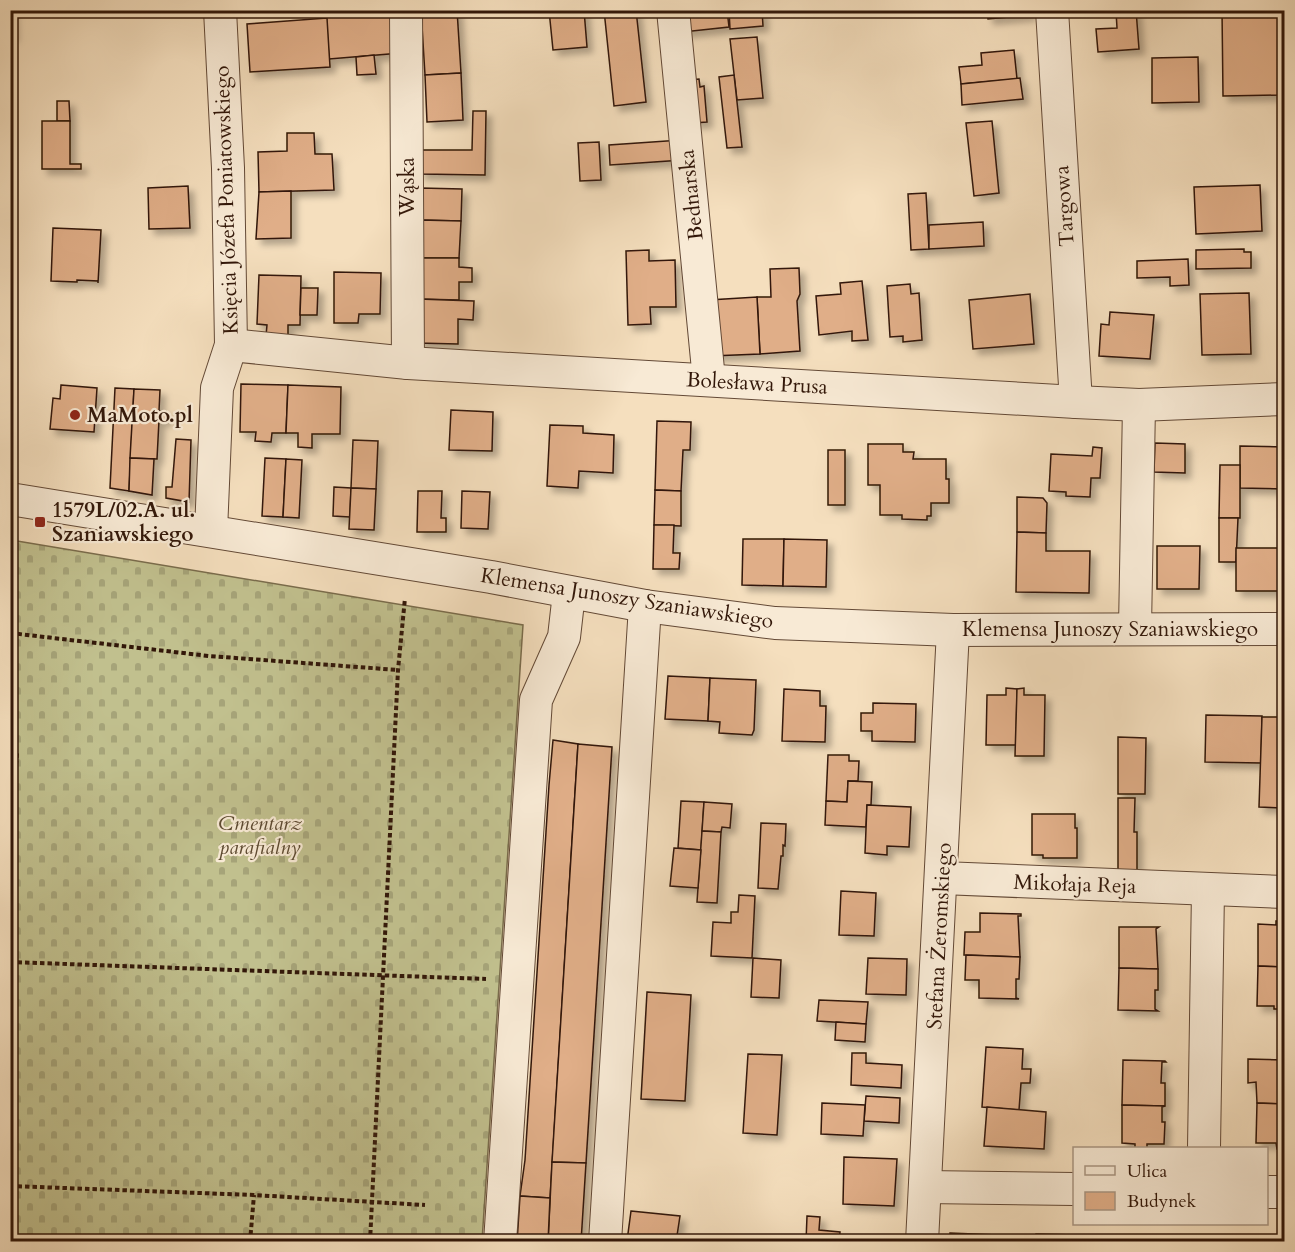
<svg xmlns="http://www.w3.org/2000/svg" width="1295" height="1252" viewBox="0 0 1295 1252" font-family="Cardo,serif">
<defs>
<pattern id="cemetery-stones" width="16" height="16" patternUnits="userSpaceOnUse" patternTransform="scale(1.5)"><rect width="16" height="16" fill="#c1c08e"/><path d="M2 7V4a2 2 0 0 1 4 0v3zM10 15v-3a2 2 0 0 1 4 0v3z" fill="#a6a479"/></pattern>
<filter id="shadow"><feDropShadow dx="5.5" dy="5.5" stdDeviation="3" flood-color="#0004"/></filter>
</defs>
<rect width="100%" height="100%" fill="#f5dfbe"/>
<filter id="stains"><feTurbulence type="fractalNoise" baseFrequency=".00333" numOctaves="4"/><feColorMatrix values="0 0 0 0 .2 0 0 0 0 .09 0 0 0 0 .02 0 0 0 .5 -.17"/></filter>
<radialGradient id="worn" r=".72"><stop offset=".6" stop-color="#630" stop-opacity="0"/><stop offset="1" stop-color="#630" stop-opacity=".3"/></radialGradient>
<!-- cemetery -->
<path fill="url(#cemetery-stones)" stroke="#7a6c4c" stroke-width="1.5" d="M11,540L523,625L482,1241H11Z"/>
<!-- building -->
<g fill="#e0ae88" stroke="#321709" stroke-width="1.5" filter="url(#shadow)">
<path d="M10,10H12L13,36H10Z"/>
<path d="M371,10H399L401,53L329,59L326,14Z"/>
<path d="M421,10H457L461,73L425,75Z"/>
<path d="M549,10H584L587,47L553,50Z"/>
<path d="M604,10H636L646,102L614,106Z"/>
<path d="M681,10H727L729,27L683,32Z"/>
<path d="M729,10H762L763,26L730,29Z"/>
<path d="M987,10H1030V15L988,19Z"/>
<path d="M1136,10L1139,49L1098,52L1096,29L1117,28L1116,11Z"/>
<path d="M1222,10H1281L1282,95L1223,96Z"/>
<path d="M327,18L330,67L250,72L247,24Z"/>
<path d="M757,37L763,98L737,100L730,39Z"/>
<path d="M1014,50L1017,79L961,84L959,67L982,65L981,53Z"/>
<path d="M374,55L376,74L357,75L356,57Z"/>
<path d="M1198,57L1199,102L1152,103V58Z"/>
<path d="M461,73L463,120L427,122L425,75Z"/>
<path d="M734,75L742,147L727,148L719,77Z"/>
<path d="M1020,78L1023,99L962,105L961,84Z"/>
<path d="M699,79L700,87L704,86L707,122L693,123L689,80Z"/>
<path d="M57,101H69L70,121H57Z"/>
<path d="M473,111H486L485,175L420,174V150H472Z"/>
<path d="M42,121H70V164H81V169H42Z"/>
<path d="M992,121L999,193L974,196L966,123Z"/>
<path d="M287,133H314L315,154H332L334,190L259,192L258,152L287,151Z"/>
<path d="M681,140L683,160L610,165L609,145Z"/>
<path d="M599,142L601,180L580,181L578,143Z"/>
<path d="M1260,185L1262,231L1196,234L1194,187Z"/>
<path d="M188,186L190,228L149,229L148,188Z"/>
<path d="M420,188L462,189L461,221L420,220Z"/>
<path d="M291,191V238L256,239L259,192Z"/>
<path d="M926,193L929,249L911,250L908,194Z"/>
<path d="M420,220L461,221L459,258H418Z"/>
<path d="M983,222L984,246L929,249V225Z"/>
<path d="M53,228L101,230L98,283V281L77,280V282L51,281Z"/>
<path d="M1244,249V252H1251V268L1196,269V250Z"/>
<path d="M649,250V261L675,260L676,307H650L651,324L628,325L626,251Z"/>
<path d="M418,258H459V267L472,268V282H459V300L418,299Z"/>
<path d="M1188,259L1189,285L1170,286V277L1137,278V261Z"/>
<path d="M799,268L800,294L797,301L800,351L760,354L757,297H771L770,269Z"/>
<path d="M334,272L381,273L380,314H359L358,323H334Z"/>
<path d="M259,275L301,276L300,325H288V336H266L267,325L257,324Z"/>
<path d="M862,281L868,340L852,341V331L819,335L816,296L841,294L840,283Z"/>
<path d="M910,284L911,294L919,293L922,340L903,342V336L890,337L887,286Z"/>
<path d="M301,288H318L317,315H300Z"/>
<path d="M1249,293L1251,354L1202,355L1200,294Z"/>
<path d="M1030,294L1034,344L973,349L969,300Z"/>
<path d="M757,297L760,354L711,356L709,300Z"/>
<path d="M418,299L474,301L473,320L458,319V344L417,343Z"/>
<path d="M1110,312L1154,315L1150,359L1099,356L1101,324L1109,325Z"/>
<path d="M241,384L288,385L286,433H272L271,442L255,441L256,432H240Z"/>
<path d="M61,385L97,388L94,432L50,429L53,398L60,399Z"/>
<path d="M288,385L341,387L340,434H312V448L298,447V433H286Z"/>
<path d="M115,388L134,389L129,491L110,488Z"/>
<path d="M134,389L160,390L159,411H166V421L159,420L157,459L130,458Z"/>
<path d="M451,410L493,412L492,451L449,450Z"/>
<path d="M657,421L691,422L690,450H683L681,491L655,490Z"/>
<path d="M550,425L583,426V433L614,435L613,473L579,471L578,488L547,486Z"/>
<path d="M176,439L191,440L189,502L166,498V487H172Z"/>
<path d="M353,440L378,441L376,489L351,488Z"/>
<path d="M1155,443L1185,444V473L1154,472Z"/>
<path d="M868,444H903V452H914L913,459H946V479H949V503H931V516H927V520L902,519V515H880V485H868Z"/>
<path d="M1240,446L1284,447V449H1281L1280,467H1284V489L1240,488Z"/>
<path d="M1093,447L1102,448L1100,478H1091L1090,497L1066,496V492L1049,491L1051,454L1092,456Z"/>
<rect x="828" y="450" width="17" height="55"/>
<path d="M130,458L154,459L152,495L129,491Z"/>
<path d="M265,458L286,459L283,517L262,516Z"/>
<path d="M286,459L302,460L299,518L283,517Z"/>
<path d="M1220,465H1240V518H1219Z"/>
<path d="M334,487L351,488L350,517L333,516Z"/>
<path d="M351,488L376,489L374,530L349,529Z"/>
<path d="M655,490L681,491V526L654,525Z"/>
<path d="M418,491H442L441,518H446V532H417Z"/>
<path d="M462,491L490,492L488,529L461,528Z"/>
<path d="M1017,497L1043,498L1047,503L1046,533L1017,532Z"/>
<path d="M1219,518H1238L1236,562H1219Z"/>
<path d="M654,525H674L673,553H680L679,569H653Z"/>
<path d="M1017,532L1046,533V551H1090L1089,593L1016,592Z"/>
<path d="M743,539H784L783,586L742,585Z"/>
<path d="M784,539L827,540L826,587L783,586Z"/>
<path d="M1157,546H1200L1199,589H1157Z"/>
<path d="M1236,548H1279L1278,591H1236Z"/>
<path d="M668,676L710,678L708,721L665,719Z"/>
<path d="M710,678L756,680L754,730L752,735L719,733L720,722L708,721Z"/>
<path d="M1006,688L1017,689L1016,745H986L987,695H1006Z"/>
<path d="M1024,688V695H1045L1044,756H1015L1017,689Z"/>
<path d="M784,689L820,691V706H826L825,742L782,741Z"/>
<path d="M873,703L916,704L915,742L872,741V731H861V713H873Z"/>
<path d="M1206,715L1262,716L1261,763L1205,762Z"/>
<path d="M1262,717H1283L1282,808L1259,807Z"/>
<path d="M1118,737L1146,738L1145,794H1118Z"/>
<path d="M553,740L578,744L550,1198L520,1196L525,1160L549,785Z"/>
<path d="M578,744L612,747L586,1163L552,1162Z"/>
<path d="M828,755H849V761H859L858,781H848L847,802L826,801Z"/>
<path d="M848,781L872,782L871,805H867L866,827L825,825L826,801L847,802Z"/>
<path d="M1118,798H1135L1134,832H1137V875H1118Z"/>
<path d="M681,801L704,802L701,850L678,848Z"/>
<path d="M704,802L732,804L730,828L722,827L721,832L702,831Z"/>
<path d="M867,805L911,807L909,847L887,846V855L865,853Z"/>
<path d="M1032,814H1075V828H1077V858H1043V855H1032Z"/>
<path d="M761,823L786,824L785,846L783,845V856H781L778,889L758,888Z"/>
<path d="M702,831L721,832L717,903L697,902Z"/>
<path d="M674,848L701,850L698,888L670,886Z"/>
<path d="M841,891L876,893L874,936L839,935Z"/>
<path d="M739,895L755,896L752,958L711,956L713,922L731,923V912H738Z"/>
<path d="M980,913L1021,914V916H1018L1020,957L964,955L965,932H980Z"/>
<path d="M1276,921H1284V967L1258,966V924L1276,925Z"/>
<path d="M1119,927H1159L1156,929L1158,969L1119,968Z"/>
<path d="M966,955L1020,957L1019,979H1016V998L1019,999L979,998V980H965Z"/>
<path d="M753,958L781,960L779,998L751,997Z"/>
<path d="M868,958L907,959L906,995L866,994Z"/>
<path d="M1258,966L1284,967V1009H1274V1006H1257Z"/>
<path d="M1119,968L1158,969V990H1155V1009L1158,1011L1118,1010Z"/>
<path d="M647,992L691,995L685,1101L641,1099Z"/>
<path d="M819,1000L868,1002L866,1024L817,1021Z"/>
<path d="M836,1022L866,1024L865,1042L835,1040Z"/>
<path d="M986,1047L1023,1049L1022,1069H1031L1030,1083H1021L1019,1110L982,1107Z"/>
<path d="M852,1053H866V1063L902,1065L901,1088L851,1085Z"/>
<path d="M748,1054L782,1055L777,1135L743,1133Z"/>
<path d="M1248,1059L1284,1060V1104L1257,1103L1256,1082L1248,1083Z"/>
<path d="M1123,1060L1165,1061L1166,1062H1162L1161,1083H1165V1106L1122,1105Z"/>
<path d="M866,1096L900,1098L899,1123L864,1121Z"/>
<path d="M822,1103L865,1105L863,1136L821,1134Z"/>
<path d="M1257,1103L1284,1104V1149H1277L1276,1143H1256Z"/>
<path d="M1122,1105L1165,1106L1162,1107V1122H1165L1164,1144H1147V1148H1135V1144L1122,1143Z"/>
<path d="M987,1107L1046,1112L1044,1149L984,1146Z"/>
<path d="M844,1157L897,1159L894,1206L843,1204Z"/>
<path d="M552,1162L586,1163L581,1242H548Z"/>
<path d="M520,1196L550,1198L548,1242H517Z"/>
<path d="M631,1211L680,1216L676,1242L627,1241Z"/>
<path d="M807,1216L820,1217L819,1230L840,1232L839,1242H806Z"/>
<path d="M950,1233L997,1235V1242H950Z"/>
<path d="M1036,1234L1076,1235V1242H1035Z"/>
<path d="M1124,1237L1171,1238V1242H1124Z"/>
<path d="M1232,1238L1274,1240V1242H1232Z"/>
</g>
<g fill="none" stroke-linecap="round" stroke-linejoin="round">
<defs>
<g id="minor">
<path d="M406,10L408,363"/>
<path d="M673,10L709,380"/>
<path d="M1052,10L1076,402"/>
<path d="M231,345L408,363L1076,402L1139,405L1284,399"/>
<path d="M10,499L491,577L645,606L775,623L953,630L1284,629"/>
<path d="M211,531L217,388L231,345L228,168L220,10"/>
<path d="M1135,628L1139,405"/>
<path d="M942,878L1284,892"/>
<path d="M1204,1148L1208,890"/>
<path d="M925,1187L1074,1189"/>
<path d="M1266,1192H1284"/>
<path d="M500,1242L536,700L564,637L569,593"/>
<path d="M605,1242L645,606"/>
<path d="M922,1242L953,630"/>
</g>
</defs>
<!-- minor casing -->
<use href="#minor" stroke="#634936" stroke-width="34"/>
<!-- path -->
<g stroke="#321709" stroke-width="4" stroke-dasharray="4.5 3" stroke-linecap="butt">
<path d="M10,633L209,656L398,670"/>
<path d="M10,740L17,753L10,831"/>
<path d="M10,962L486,979"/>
<path d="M10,1186L254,1195L425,1205"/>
<path d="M250,1242L254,1195"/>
<path d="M370,1242L398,670L405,598"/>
</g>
<!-- minor -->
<use href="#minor" stroke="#f8ead5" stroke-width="32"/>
</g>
<!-- markers -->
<g fill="#8f2418" stroke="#f8ead5" stroke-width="2">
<circle cx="75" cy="415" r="6"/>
<rect x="34" y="516" width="12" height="12" rx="3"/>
</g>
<g text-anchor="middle" stroke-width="4.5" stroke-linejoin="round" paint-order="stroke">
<!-- street labels -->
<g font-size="21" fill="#321709" stroke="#f8ead5">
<text transform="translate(407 187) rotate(-90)" y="7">Wąska</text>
<text transform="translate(691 195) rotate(-96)" y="7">Bednarska</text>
<text transform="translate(226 200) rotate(-92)" y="7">Księcia Józefa Poniatowskiego</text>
<text transform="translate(1064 206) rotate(-94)" y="7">Targowa</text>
<text transform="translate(757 383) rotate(3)" y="7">Bolesława Prusa</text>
<text transform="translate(627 598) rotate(9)" y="7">Klemensa Junoszy Szaniawskiego</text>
<text x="1110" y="636">Klemensa Junoszy Szaniawskiego</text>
<text transform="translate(1075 884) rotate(2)" y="7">Mikołaja Reja</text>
<text transform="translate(939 936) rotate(-87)" y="7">Stefana Żeromskiego</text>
</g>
<!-- poi labels -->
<g font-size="21" font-weight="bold" fill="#321709" stroke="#f8ead5" text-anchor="start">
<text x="87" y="422">MaMoto.pl</text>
<text x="52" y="517">1579L/02.A. ul.<tspan x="52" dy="24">Szaniawskiego</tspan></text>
</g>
<!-- park labels -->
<g font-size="21" font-style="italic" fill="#5d4a31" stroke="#f8ead5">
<text x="260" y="830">Cmentarz<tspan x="260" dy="24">parafialny</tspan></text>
</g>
</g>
<!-- margin -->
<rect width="1295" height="1252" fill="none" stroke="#f5dfbe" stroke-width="36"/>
<rect x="12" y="12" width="1271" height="1228" fill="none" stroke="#321709" stroke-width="3"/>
<rect x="18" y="18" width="1259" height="1216" fill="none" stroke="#321709" stroke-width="1.5"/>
<!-- legend -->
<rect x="1073" y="1147" width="195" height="78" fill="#f8ead5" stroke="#a99683" stroke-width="1.5"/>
<rect x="1085" y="1166" width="30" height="9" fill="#f8ead5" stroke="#a99683" stroke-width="1.5"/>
<text x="1127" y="1177" font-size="18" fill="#321709">Ulica</text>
<rect x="1085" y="1192" width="30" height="18" fill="#e0ae88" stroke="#a99683" stroke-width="1.5"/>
<text x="1127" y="1207" font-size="18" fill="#321709">Budynek</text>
<rect width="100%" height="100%" filter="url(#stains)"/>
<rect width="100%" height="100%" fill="url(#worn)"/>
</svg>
